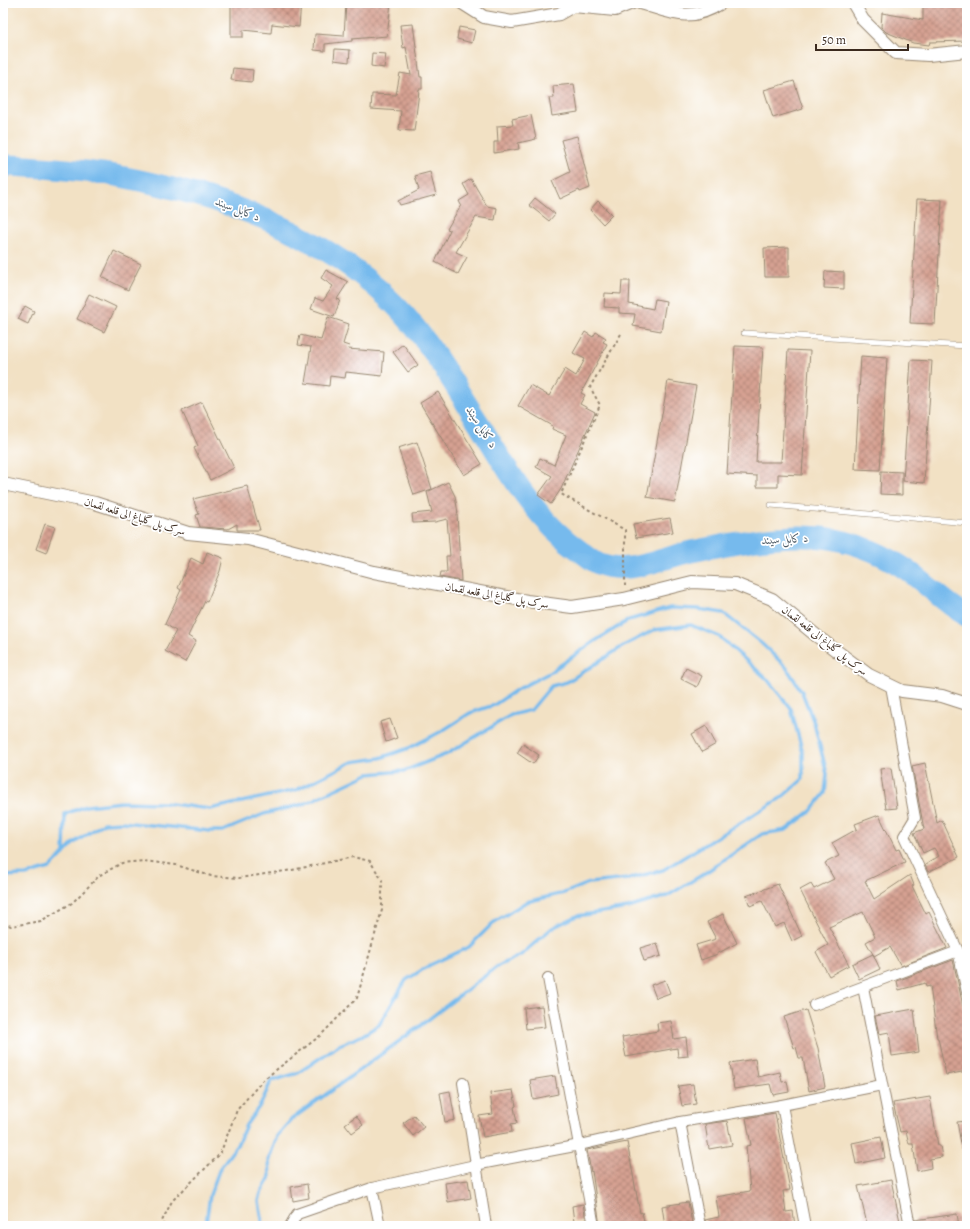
<svg xmlns="http://www.w3.org/2000/svg" width="970" height="1229" viewBox="0 0 970 1229" font-family="Alegreya,Amiri,serif">
<defs>
<pattern id="building-cross-hatch" width="8" height="8" patternUnits="userSpaceOnUse"><rect width="8" height="8" fill="#d6a192"/><path d="M0 0l8 8M0 8l8-8" fill="none" stroke="#af8377"/></pattern>
</defs>
<rect width="100%" height="100%" fill="#fff"/>
<filter id="ink" filterUnits="userSpaceOnUse"><feTurbulence type="fractalNoise" baseFrequency=".025" numOctaves="2"/><feDisplacementMap in="SourceGraphic" scale="8" xChannelSelector="R" yChannelSelector="G"/><feConvolveMatrix kernelMatrix="1 2 1 2 8 2 1 2 1" color-interpolation-filters="sRGB"/></filter>
<filter id="wash" filterUnits="userSpaceOnUse"><feTurbulence type="fractalNoise" baseFrequency=".012" numOctaves="4" result="noise"/><feDisplacementMap in="SourceGraphic" scale="16" xChannelSelector="R" yChannelSelector="G"/><feGaussianBlur stdDeviation="0.9" result="paint"/><feColorMatrix in="noise" values="0 0 0 0 0 0 0 0 0 0 0 0 0 0 0 0 0 1.4 0 .05"/><feComposite in="paint" operator="in"/></filter>
<g filter="url(#wash)">
<rect width="100%" height="100%" fill="#f2e1c4"/>
<g fill="none" stroke-linecap="round" stroke-linejoin="round">
<!-- stream -->
<g stroke="#76baed" stroke-width="3.5">
<path d="M64,854L65,814L86,806L122,802L164,803L210,809L296,790L352,762L380,758L409,748L442,731L470,713L494,705L516,690L549,673L595,641L629,620L670,608L698,609L723,613L761,643L786,667L802,692L814,723L827,774L825,793L811,811L786,830L762,834L702,875L667,896L628,908L577,916L552,928L521,955L498,966L416,1029L292,1119L277,1136L269,1159L270,1177L261,1193L259,1201L263,1226"/>
<path d="M3,876L26,875L50,868L74,843L104,823L122,822L210,831H223L264,814L304,804L368,774L404,771L447,754L511,715L531,710L551,686L567,682L625,645L654,630L691,625L720,637L767,679L791,709L803,753V779L781,798L663,870L628,879L589,883L564,893L526,902L493,923L469,947L430,965L406,980L379,1025L361,1036L339,1045L298,1073L271,1081L261,1104L246,1125L237,1145L220,1168L210,1195L206,1223L208,1226"/>
</g>
<!-- river -->
<path stroke="#76baed" stroke-width="22" d="M3,165C39,167 77,169 113,175C217,195 321,229 397,307C430,341 454,385 480,425C508,470 535,520 580,551C586,555 592,561 599,564C627,576 662,558 689,552C732,543 789,531 833,539C859,544 885,555 907,570C928,585 945,603 967,616"/>
</g>
<g id="blocks">
<!-- building -->
<g fill="url(#building-cross-hatch)">
<path d="M231,3H301L299,27L272,24L271,33L243,30V37H231Z"/>
<path d="M346,3H391L387,36L352,39V41L325,44V51L314,50L315,34L344,36Z"/>
<path d="M923,3H967V41L930,42L929,45L913,43L886,32L881,27L882,13L923,20Z"/>
<path d="M413,24L420,77H422V89H419L418,100L414,131L399,130L401,111L371,109L372,94L396,95L400,73L411,75L406,47L403,48L400,25Z"/>
<path d="M459,27L475,30L472,43L457,39Z"/>
<path d="M335,49L350,50L349,62L334,60Z"/>
<path d="M372,53L386,54L384,68L371,66Z"/>
<path d="M233,68L253,70L252,82L231,80Z"/>
<path d="M794,81L803,109L773,118L764,90Z"/>
<path d="M574,84L578,112L552,116L549,98H554L553,86Z"/>
<path d="M531,115L536,139L518,143L519,149L494,153V142H498L497,126L513,125L512,119Z"/>
<path d="M577,136L590,188L580,192L579,190L560,199L552,181L570,172L561,140Z"/>
<path d="M430,172L436,195L400,205L398,201L419,190L415,176Z"/>
<path d="M471,179L487,206L497,208L495,220L476,217L456,252L467,257L458,274L435,262L450,230L447,229L461,205L459,201L469,195L463,184Z"/>
<path d="M535,198L555,214L549,221L529,205Z"/>
<path d="M917,199L942,200L935,324L910,323Z"/>
<path d="M598,201L612,215L603,224L590,210Z"/>
<path d="M789,247V277H765L764,248Z"/>
<path d="M114,251L141,264L128,290L102,277Z"/>
<path d="M326,270L348,282L337,299L340,300L334,317L311,309L315,298L323,301L333,286L321,278Z"/>
<path d="M825,271L844,272V289L824,288Z"/>
<path d="M622,281H630L629,304L653,309L655,299L666,301L661,331L633,326L635,314L619,313V308L604,307L605,293L621,294Z"/>
<path d="M89,294L116,307L104,332L77,319Z"/>
<path d="M25,306L34,311L28,324L18,319Z"/>
<path d="M328,317L349,324L343,344L349,346L348,349L384,352L382,376L346,372L345,378L330,376L329,386L305,383L311,347L298,345L300,335L321,340Z"/>
<path d="M585,332L593,337L596,332L606,338L603,342L607,344L581,393L585,395L580,404L595,412L561,489L551,504L538,495L552,476L536,467L540,458L554,465L566,435L552,429L553,426L518,406L530,385L549,396L565,369L576,376L585,359L573,353Z"/>
<path d="M403,344L418,365L408,372L393,352Z"/>
<path d="M735,346L763,347L756,462H781L788,350L810,351L802,475L778,474V487H757V476L727,474Z"/>
<path d="M861,356L887,358L880,470L855,469Z"/>
<path d="M911,360L932,361L924,483L903,481Z"/>
<path d="M668,381L696,386L675,502L647,497Z"/>
<path d="M438,392L482,464L464,475L420,403Z"/>
<path d="M202,402L234,468L210,480L194,448L198,446L182,411Z"/>
<path d="M417,442L432,489L414,495L398,448Z"/>
<path d="M881,471L902,472V495L880,494Z"/>
<path d="M448,482L455,496L458,513L457,514L461,581L440,577L441,572H447L446,556H450L447,519L435,522L413,523L412,514L432,512L427,492Z"/>
<path d="M247,486L260,530H237V524L228,529L200,527L196,515L199,514L193,499Z"/>
<path d="M670,518L673,532L636,538L633,524Z"/>
<path d="M45,524L55,527L46,553L36,549Z"/>
<path d="M207,552L223,558L220,571L207,602L205,601L188,636L196,641L185,662L165,651L176,631L165,624L181,590L178,588L191,558L203,564Z"/>
<path d="M686,668L702,676L697,687L681,679Z"/>
<path d="M390,719L397,738L386,742L380,722Z"/>
<path d="M706,726L716,744L702,752L692,734Z"/>
<path d="M523,744L539,755L533,764L517,753Z"/>
<path d="M925,763L937,823L942,820L959,857L928,872L925,865L939,856L934,848L923,853L914,833L924,829L912,766Z"/>
<path d="M891,768L897,808L886,809L880,769Z"/>
<path d="M879,815L896,850L899,849L905,862L865,881L874,899L910,875L914,885L912,886L926,914L929,912L947,948L901,966L890,947L874,956L866,942L875,937L863,912L829,927L849,965L829,976L816,952L828,945L800,890L811,884L814,889L834,879L825,863L839,856L832,843L857,829L855,824Z"/>
<path d="M778,884L802,936L792,941L784,923L775,927L762,901L750,906L746,896Z"/>
<path d="M723,914L737,943L715,955L701,960L696,945L716,939L707,922Z"/>
<path d="M657,943L661,956L644,961L640,948Z"/>
<path d="M873,954L880,969L859,979L852,964Z"/>
<path d="M953,960L965,1015L967,1014V1071L946,1075L938,1038H937L930,986L926,987L925,983L899,990L897,981Z"/>
<path d="M665,980L670,993L656,998L651,985Z"/>
<path d="M542,1006L545,1027L526,1029L524,1008Z"/>
<path d="M914,1009L919,1052L892,1056L889,1032L879,1034L875,1016Z"/>
<path d="M806,1010L818,1048L825,1087L809,1091L803,1058H799L796,1047L794,1048L784,1017Z"/>
<path d="M671,1021L674,1039L686,1037L688,1056L678,1057L677,1048L626,1057L622,1037L658,1031L657,1023Z"/>
<path d="M755,1059L758,1077L780,1072L782,1082L787,1081L789,1092L773,1095L770,1084L734,1089L730,1063Z"/>
<path d="M555,1076L558,1094L533,1099L530,1080Z"/>
<path d="M693,1084L696,1104L682,1106L678,1086Z"/>
<path d="M513,1090L516,1106L514,1107L517,1123L511,1124L512,1132L483,1137L479,1116L493,1114L490,1093Z"/>
<path d="M450,1091L455,1120L445,1122L440,1093Z"/>
<path d="M930,1097L938,1146H940L942,1157L930,1159L931,1168L917,1171L913,1144H909L906,1131L900,1132L893,1103Z"/>
<path d="M775,1113L790,1190L783,1191L786,1212L793,1211L795,1226H706L705,1220L719,1217L716,1197L750,1191L746,1146L751,1145L746,1118Z"/>
<path d="M414,1115L424,1127L413,1136L403,1123Z"/>
<path d="M356,1116L363,1125L352,1133L345,1124Z"/>
<path d="M727,1121L732,1145L709,1149L705,1124Z"/>
<path d="M967,1121V1149H962L957,1122Z"/>
<path d="M881,1137L885,1158L856,1164L852,1143Z"/>
<path d="M627,1142L640,1213L642,1212L645,1226H600L592,1171L591,1172L587,1150Z"/>
<path d="M468,1180L471,1198L448,1202L445,1183Z"/>
<path d="M891,1180L901,1226H872L871,1223L867,1224L858,1186Z"/>
<path d="M307,1184L309,1198L293,1201L291,1187Z"/>
<path d="M688,1202L692,1223L665,1226L662,1206Z"/>
<path d="M583,1204L586,1220L574,1222L572,1206Z"/>
<path d="M957,1214L959,1226H916L915,1220Z"/>
</g>
</g>
</g>
<g filter="url(#ink)">
<use href="#blocks" fill-opacity="0" stroke="#968671" stroke-width="1"/>
<g fill="none" stroke-linecap="round" stroke-linejoin="round">
<defs>
<g id="service">
<path d="M744,333L967,346"/>
<path d="M771,505L967,523"/>
</g>
<g id="minor">
<path d="M891,686L915,818L904,836L958,951L967,992"/>
<path d="M548,978L594,1226"/>
<path d="M863,987L910,1226"/>
<path d="M814,1005L958,951"/>
<path d="M463,1083L486,1226"/>
<path d="M782,1105L805,1226"/>
<path d="M680,1122L700,1226"/>
<path d="M372,1188L380,1226"/>
<path d="M290,1226L297,1214L372,1188L475,1165L580,1145L680,1122L782,1105L882,1085"/>
</g>
<g id="tertiary">
<path d="M462,3L484,17L512,22L559,14L573,6L615,10L632,3"/>
<path d="M640,3C673,13 690,23 721,3"/>
<path d="M853,3L863,20L896,53L928,55L967,51"/>
<path d="M3,484L95,503L188,533L248,539L374,572L527,601L572,607L624,599L692,582L735,584L772,599L818,637L869,675L902,691L942,696L967,704"/>
</g>
</defs>
<!-- service casing -->
<use href="#service" stroke="#968671" stroke-width="6"/>
<!-- minor casing -->
<use href="#minor" stroke="#968671" stroke-width="12"/>
<!-- tertiary casing -->
<use href="#tertiary" stroke="#968671" stroke-width="14"/>
<!-- path -->
<g stroke="#968671" stroke-width="2" stroke-dasharray="3 3" stroke-linecap="butt">
<path d="M621,334L590,387L600,405L561,494L625,530V586"/>
<path d="M3,923L11,926L41,921L72,903L100,875L122,863L144,861L176,865L211,876L239,878L292,870L353,857L370,861L382,880V910L357,998L321,1035L263,1080L237,1110L220,1154L172,1201L162,1221L164,1226"/>
</g>
<!-- service -->
<use href="#service" stroke="#fff" stroke-width="5"/>
<!-- minor -->
<use href="#minor" stroke="#fff" stroke-width="10"/>
<!-- tertiary -->
<use href="#tertiary" stroke="#fff" stroke-width="12"/>
</g>
</g>
<g text-anchor="middle" stroke-width="3.5" stroke-linejoin="round" paint-order="stroke">
<!-- street labels -->
<g font-size="11" fill="#3b2a1e" stroke="#fff">
<text transform="translate(135 516) rotate(17)" y="4">سرک پل گلباغ الی قلعه لقمان</text>
<text transform="translate(497 595) rotate(10)" y="4">سرک پل گلباغ الی قلعه لقمان</text>
<text transform="translate(825 640) rotate(38)" y="4">سرک پل گلباغ الی قلعه لقمان</text>
</g>
<!-- water labels -->
<g font-size="12" font-style="italic" fill="#505c66" stroke="#fff">
<text transform="translate(238 209) rotate(21)" y="4">د کابل سيند</text>
<text transform="translate(482 427) rotate(57)" y="4">د کابل سيند</text>
<text transform="translate(785 539) rotate(-3)" y="4">د کابل سيند</text>
</g>
</g>
<!-- margin -->
<rect width="970" height="1229" fill="none" stroke="#fff" stroke-width="16"/>
<!-- scale -->
<path d="M816 44v6h92v-6" fill="none" stroke="#3b2a1e" stroke-width="2"/>
<text x="822" y="44" font-size="12" fill="#3b2a1e" stroke="#ffffff" stroke-width="3" paint-order="stroke">50 m</text>
</svg>
